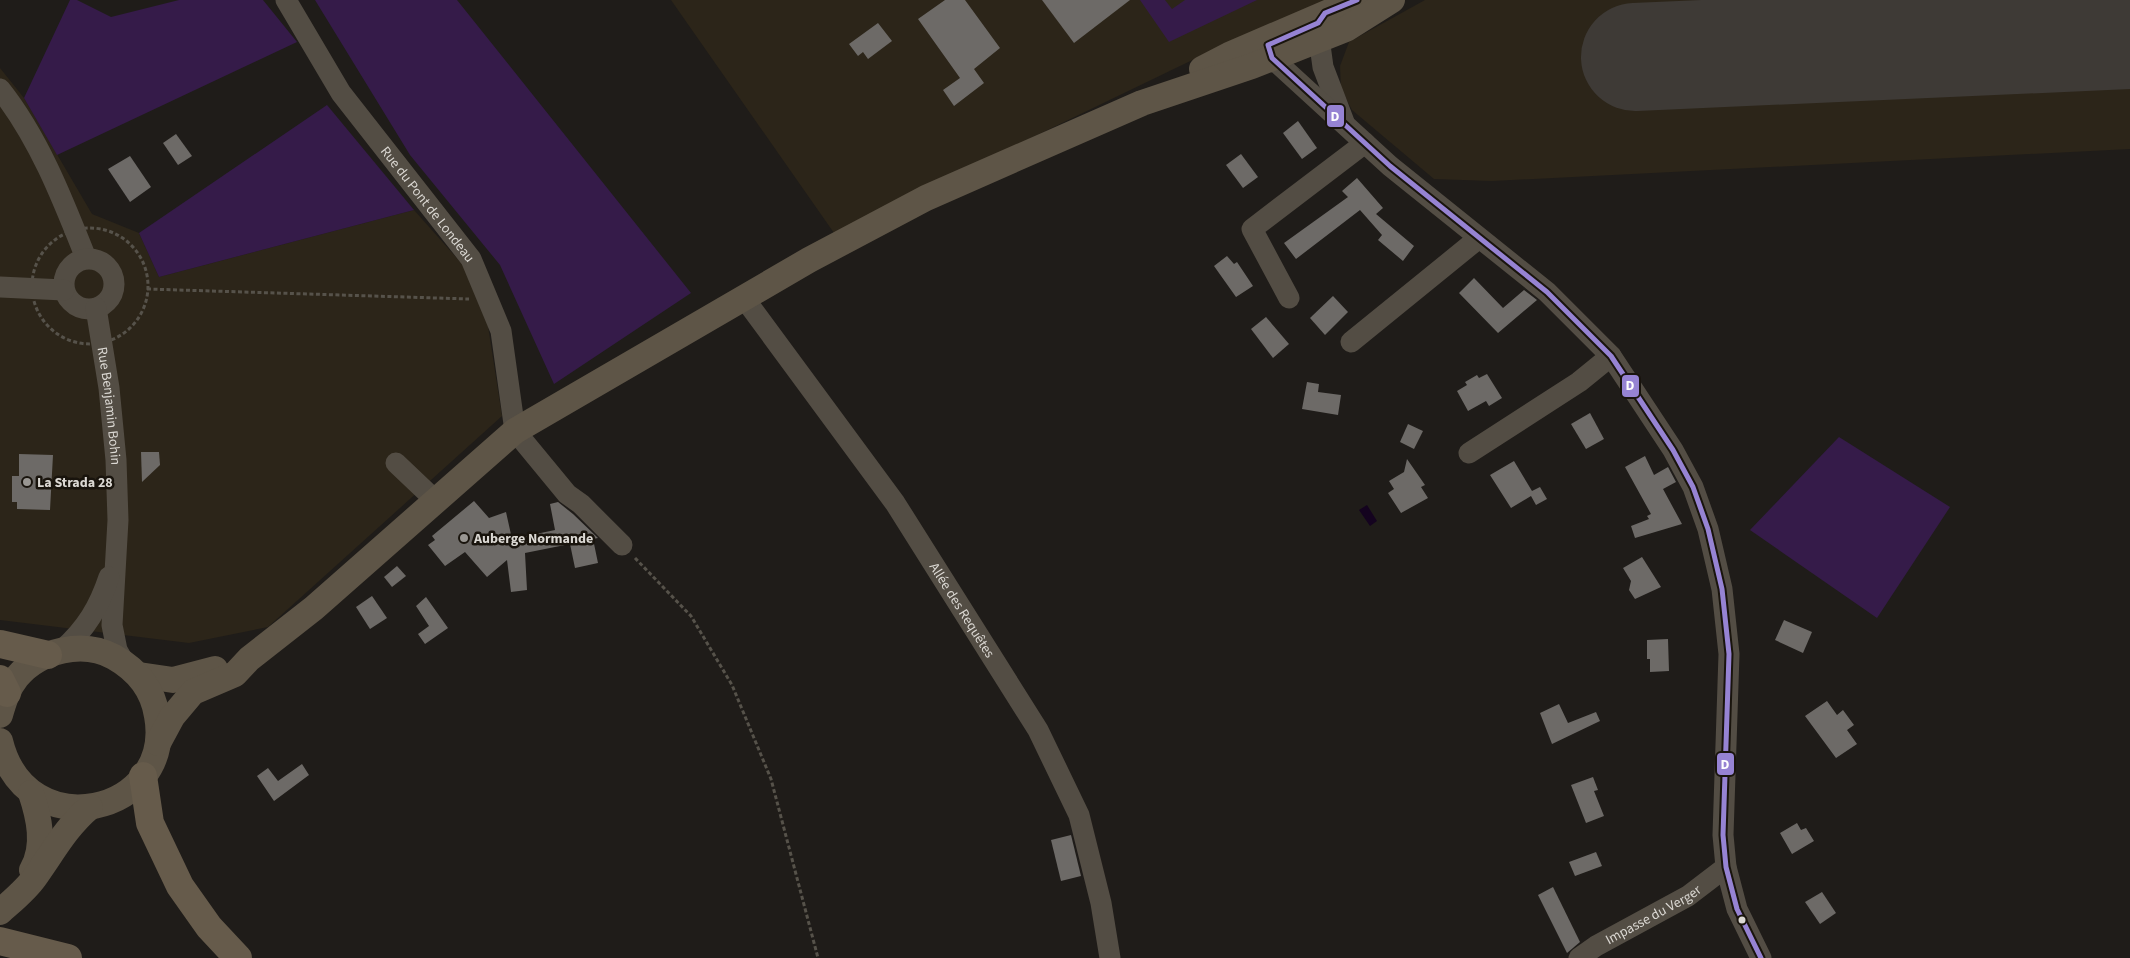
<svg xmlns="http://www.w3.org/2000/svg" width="2130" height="958" viewBox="0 0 2130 958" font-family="'Source Sans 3',sans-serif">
<rect width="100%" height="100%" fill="#1f1c19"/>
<!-- built -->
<g fill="#2c2519">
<path d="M671,0H1333L1240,37L834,233Z"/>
<path d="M1425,0H2130V149L1492,181L1434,179L1352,110L1341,89L1340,66L1349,42Z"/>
<path d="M0,68L24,98L92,214L139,233L159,277L414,210L463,265L488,326L502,416L268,627L189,643L0,620Z"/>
</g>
<!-- green -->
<g fill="#351b49">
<path d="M70,0H77L111,17L179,0H263L297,42L57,155L24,98Z"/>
<path d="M315,0H457L691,293L554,384L500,265L410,155Z"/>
<path d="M1140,0H1165L1172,9L1185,0H1257L1169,42Z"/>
<path d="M327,105L414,210L159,277L139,233Z"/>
<path d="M1839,437L1950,507L1877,618L1750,530Z"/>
</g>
<!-- water -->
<path fill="#14031f" d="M1367,505L1377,521L1370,526L1359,510Z"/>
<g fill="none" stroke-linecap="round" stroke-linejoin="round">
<!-- runway -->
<path stroke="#3e3a36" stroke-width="108" d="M1635,57L2130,35"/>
</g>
<!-- building -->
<g fill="#6d6a67">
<path d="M945,0H965L1000,48L974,69L984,83L954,106L943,90L960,78L918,19Z"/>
<path d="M1042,0H1130L1074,43Z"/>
<path d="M878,23L892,41L868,59L863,52L858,56L849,44Z"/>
<path d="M1298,121L1317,148L1302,159L1283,133Z"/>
<path d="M176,134L192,156L178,165L163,143Z"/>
<path d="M1241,154L1258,177L1243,188L1226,165Z"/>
<path d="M130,156L151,187L130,202L108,169Z"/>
<path d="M1357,178L1383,208L1376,214L1414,246L1403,261L1378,240L1382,235L1360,210L1296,259L1284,243L1348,197L1342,191Z"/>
<path d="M1227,256L1234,264L1237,262L1253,286L1236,297L1214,266Z"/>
<path d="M1474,278L1503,308L1524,290L1537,300L1498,333L1459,293Z"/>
<path d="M1333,296L1348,312L1325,335L1310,318Z"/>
<path d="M1266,317L1289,344L1273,358L1251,329Z"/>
<path d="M1487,374L1502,398L1489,406L1486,401L1468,411L1457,391L1467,385L1465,382L1477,375L1479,378Z"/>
<path d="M1307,382L1319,384L1318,392L1341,395L1338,415L1302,409Z"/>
<path d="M1590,413L1604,439L1586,449L1571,424Z"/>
<path d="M1408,424L1423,431L1414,449L1400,442Z"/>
<path d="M141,452H159L160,465L142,482Z"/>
<path d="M19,454L53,455L50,510L17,509V502H12V476H19Z"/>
<path d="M1645,456L1654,475L1668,467L1676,482L1663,489L1682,524L1635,538L1631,526L1649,519L1647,516L1651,514L1625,467Z"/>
<path d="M1407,459L1425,485L1421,487L1428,498L1401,513L1388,493L1394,489L1389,481L1404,472Z"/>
<path d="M1514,461L1532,491L1540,487L1547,499L1536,505L1531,496L1511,508L1490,475Z"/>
<path d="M474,501L489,518L506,512L512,539L555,530L550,504L558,502L573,514L598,538L593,539L598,563L575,568L570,544L525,553L527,590L511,592L507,560L487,577L465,552L445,566L428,545L435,540L432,536Z"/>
<path d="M1642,557L1661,587L1635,599L1629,590L1631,581L1623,568Z"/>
<path d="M397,566L406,576L392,587L384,577Z"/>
<path d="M372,596L387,618L370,629L356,607Z"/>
<path d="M426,597L448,628L425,644L418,634L429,626L416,606Z"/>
<path d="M1784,620L1812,632L1803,653L1775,640Z"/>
<path d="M1668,639L1669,671L1650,672V659H1647V640Z"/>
<path d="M1827,701L1837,715L1843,710L1854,725L1847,730L1857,744L1836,758L1805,716Z"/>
<path d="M1559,704L1568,723L1596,712L1600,721L1552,744L1540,713Z"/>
<path d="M302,764L309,775L274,801L257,776L268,768L278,781Z"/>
<path d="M1593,777L1598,790L1594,791L1604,816L1586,823L1571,785Z"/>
<path d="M1797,823L1801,830L1806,828L1814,841L1792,854L1780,833Z"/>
<path d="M1071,835L1081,876L1061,881L1051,840Z"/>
<path d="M1596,852L1602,866L1575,876L1569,862Z"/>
<path d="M1553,887L1580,942L1567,953L1538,895Z"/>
<path d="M1822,892L1836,913L1820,924L1805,902Z"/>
</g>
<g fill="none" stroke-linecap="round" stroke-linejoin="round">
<!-- path -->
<g stroke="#56524a" stroke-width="3" stroke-dasharray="4 2.5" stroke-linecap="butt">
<circle cx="90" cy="286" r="58"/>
<path d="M147,289L469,299"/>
<path d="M635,558L691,616L732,685L771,779L818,958"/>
</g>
<!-- minor -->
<g stroke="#534d44" stroke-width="21">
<path id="s1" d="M286,0L341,93L471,259L501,331L515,431L567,494L581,504L622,545"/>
<path d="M1319,38L1323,67L1344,122"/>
<path d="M1272,58L1390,166L1547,292L1611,356L1673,450L1693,487L1708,529L1722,589L1729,654L1723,835L1726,867L1737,909L1761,958"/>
<path d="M0,89C39,138 63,200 86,258"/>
<circle cx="89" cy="284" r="25"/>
<path d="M0,287L64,290"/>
<path id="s2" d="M744,298L895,503L1038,730L1079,815L1101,903L1110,958"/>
<path d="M1289,298L1252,229L1365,143"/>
<path id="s3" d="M96,308L109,388L116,460L118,520L112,625L117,650L125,664"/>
<path d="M1351,342L1479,238"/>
<path d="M1469,453L1579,382L1611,356"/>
<path d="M396,463L436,501"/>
<path d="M62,650C86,629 99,607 109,577"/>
<path id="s4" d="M1579,958L1596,946L1688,896L1726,867"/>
</g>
<!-- major -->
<g stroke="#5e5547" stroke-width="26">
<path d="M1202,69L1229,55L1357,0"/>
<path d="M139,675L173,680L215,669"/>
<path d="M0,715C4,701 8,688 17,677C40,650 83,640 114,657C137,670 153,689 157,716C175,814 26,849 0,741"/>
<path d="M158,743L172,717L193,692L235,674L249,659L314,608L515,431L809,260L926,198L1142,103L1252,66L1346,29L1392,0"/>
<path d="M31,793C39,817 46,846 32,870"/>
<path d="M0,912C12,901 26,890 35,877C53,852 66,827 90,807"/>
</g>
<!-- highway -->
<g stroke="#665b4b" stroke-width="28">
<path d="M0,644L48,655"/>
<path d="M0,679L7,693"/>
<path d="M143,776L150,823L180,886L209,927L238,958"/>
<path d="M0,941L68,958"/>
</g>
<defs>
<path id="bus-1" d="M1357,0L1325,13L1318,23L1268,45L1272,58L1390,166L1547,292L1611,356L1673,450L1693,487L1708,529L1722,589L1729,654L1723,835L1726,867L1737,909L1761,958"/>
</defs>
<!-- bus-1 casing -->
<use href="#bus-1" stroke="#19140d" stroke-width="9"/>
<!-- bus-1 -->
<use href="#bus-1" stroke="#9683d3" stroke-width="5"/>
</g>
<!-- markers -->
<g fill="#999692" stroke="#19140d" stroke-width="2">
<circle cx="27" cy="482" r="5"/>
<circle cx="464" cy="538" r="5"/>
</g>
<circle fill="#dbd8d3" stroke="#19140d" stroke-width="2" cx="1742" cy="920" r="4.5"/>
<g text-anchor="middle" stroke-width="5" stroke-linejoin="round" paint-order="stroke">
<!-- street labels -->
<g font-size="14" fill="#dbd8d3" stroke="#19140d">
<text dy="5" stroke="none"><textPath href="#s1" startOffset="249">Rue du Pont de Londeau</textPath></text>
<text dy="5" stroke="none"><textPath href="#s3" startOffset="99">Rue Benjamin Bohin</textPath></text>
<text dy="5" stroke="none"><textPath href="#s2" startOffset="381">Allée des Requêtes</textPath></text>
<text dy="5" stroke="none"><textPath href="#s4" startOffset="86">Impasse du Verger</textPath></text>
</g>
<!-- poi labels -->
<g font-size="14" font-weight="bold" fill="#dbd8d3" stroke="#19140d" text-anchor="start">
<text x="37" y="487">La Strada 28</text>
<text x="474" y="543">Auberge Normande</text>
</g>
</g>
<g stroke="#19140d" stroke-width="2">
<rect x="1326" y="104" width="19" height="24" rx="5" fill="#9683d3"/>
<rect x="1621" y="374" width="19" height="24" rx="5" fill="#9683d3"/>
<rect x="1716" y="752" width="19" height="24" rx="5" fill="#9683d3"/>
</g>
<g font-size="14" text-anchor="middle" font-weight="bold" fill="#fff">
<text x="1335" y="121">D</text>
<text x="1630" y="390">D</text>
<text x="1725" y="769">D</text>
</g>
</svg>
